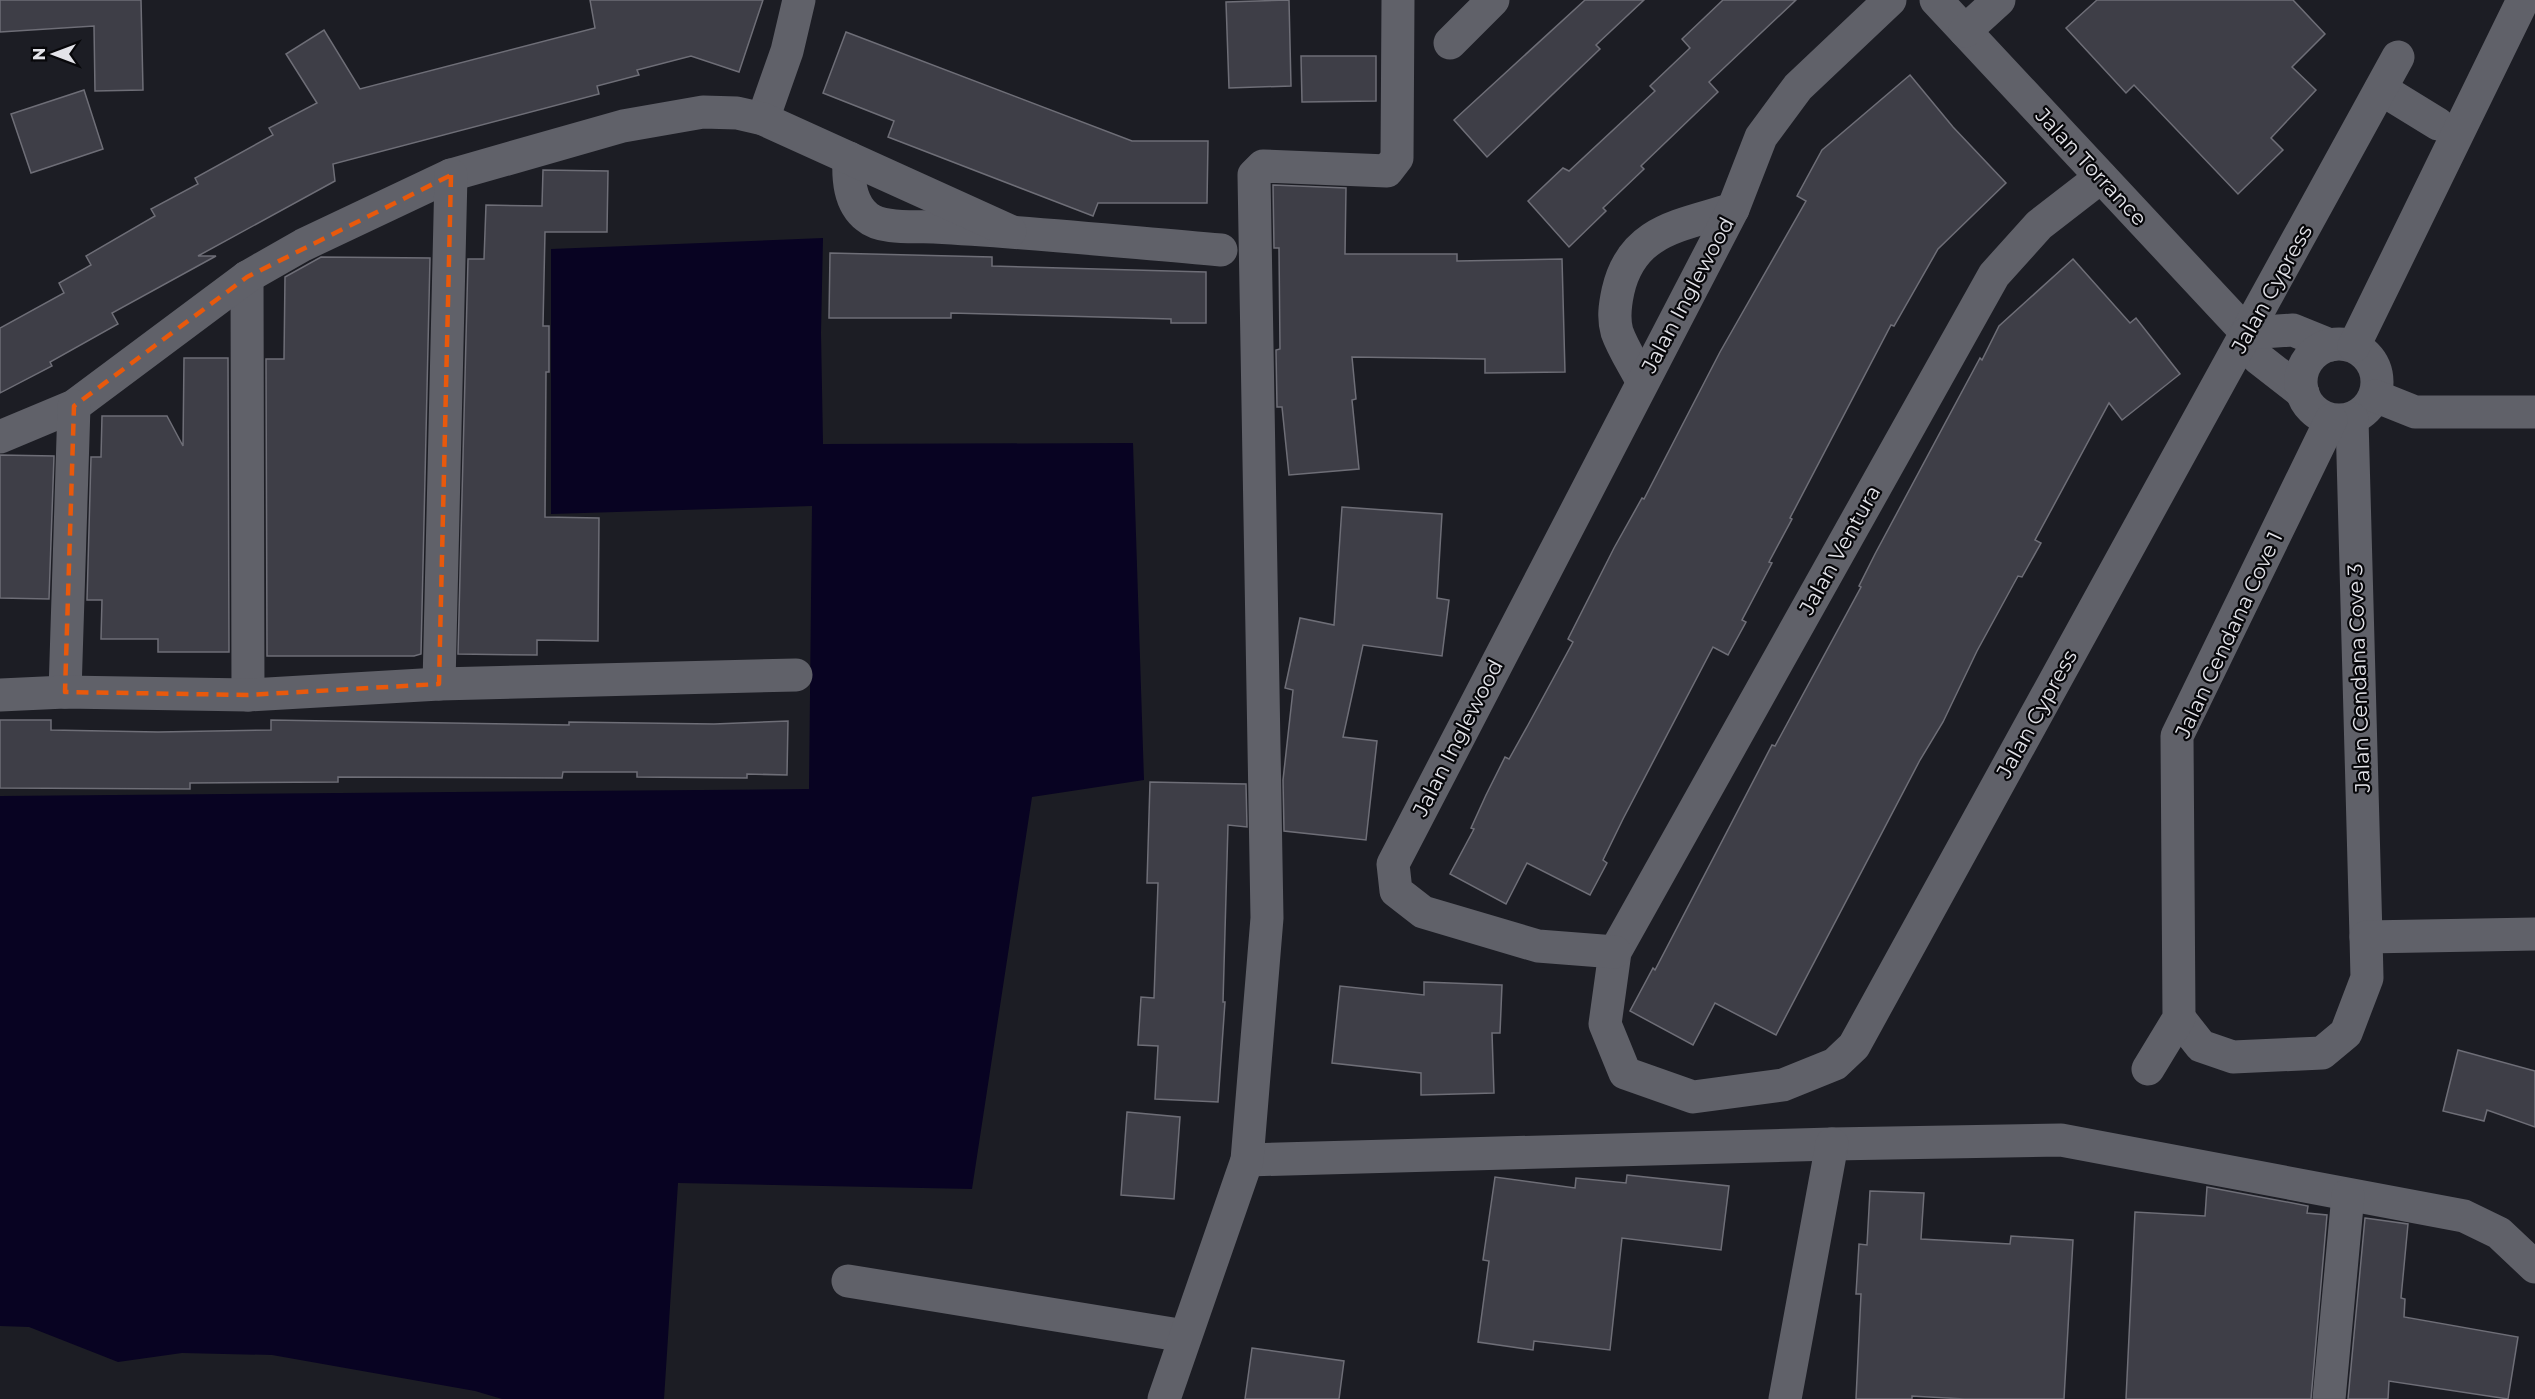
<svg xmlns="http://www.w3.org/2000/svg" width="2535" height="1399" viewBox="0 0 2535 1399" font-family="Montserrat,sans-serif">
<rect width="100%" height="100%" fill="#1c1d24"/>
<!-- water -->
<path fill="#080322" d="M823,238L821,333L823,444L1133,443L1144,780L1032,797L972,1189L678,1183L664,1399H502L475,1391L272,1355L182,1353L118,1362L29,1327L0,1326V796L809,789L812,506L551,514V249Z"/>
<!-- building -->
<g fill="#3e3e47" stroke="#6e6e77" stroke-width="1.5">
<path d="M0,0H141L143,90L95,91L94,26L0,32Z"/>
<path d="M590,0H763L739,72L691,56L637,70L639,75L597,86L599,94L333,164L335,181L198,256H216L112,313L118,324L50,362L52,366L0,393V328L64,293L59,283L91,265L86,256L155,216L151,209L198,184L195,178L273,135L269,128L317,103L286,54L324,30L360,89L595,28Z"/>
<path d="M1289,0L1291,86L1229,88L1226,2Z"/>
<path d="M1585,0H1644L1596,45L1600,49L1487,157L1454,120Z"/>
<path d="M1723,0H1796L1709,82L1718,92L1641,166L1644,169L1603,208L1606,211L1569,247L1528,201L1563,168L1569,171L1655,91L1650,86L1690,48L1682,39Z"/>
<path d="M2097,0H2293L2325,34L2292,67L2316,90L2271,138L2283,150L2238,194L2134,85L2126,93L2066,28Z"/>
<path d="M846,32L1132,141H1208L1207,203H1098L1093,216L888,137L894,121L823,93Z"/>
<path d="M1301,56H1376V101L1302,102Z"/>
<path d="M1910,75L1953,127L2006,183L1938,249L1894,326L1891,325L1790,518L1792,519L1769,562L1772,563L1742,620L1746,622L1728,655L1713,647L1623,819L1603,860L1607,863L1590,895L1527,863L1506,904L1450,874L1474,829L1471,828L1486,795L1505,757L1509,759L1528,725L1573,642L1568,639L1614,548L1642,498L1644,499L1720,352L1806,201L1797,196L1822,150Z"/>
<path d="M84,90L103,149L31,173L11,114Z"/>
<path d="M543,170L608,171L607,232H545L543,326H549V372H546L545,517L599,518L598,641L537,640V655L458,654L468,259H484L486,205L542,206Z"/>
<path d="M1273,185L1346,188L1345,254H1457V261L1562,259L1565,372L1485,373V359L1352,357L1356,399L1352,400L1359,469L1289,475L1282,407H1277L1276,350L1280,349L1279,248H1274Z"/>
<path d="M830,253L992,257V266L1206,272V323H1171V319L951,313V318H829Z"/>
<path d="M321,257L430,258L421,654L414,656H267L266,359H284L285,277Z"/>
<path d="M2073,259L2130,323L2136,318L2180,374L2122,420L2109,403L2035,540L2041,543L2022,577L2018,576L1977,651L1943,722L1920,760L1776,1035L1715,1003L1693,1045L1630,1011L1653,968L1655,970L1772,745L1775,746L1861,587L1859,586L1875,554L1980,358L1982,360L1999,326Z"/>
<path d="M184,358H228L229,652H158V639H101L102,600H87L91,457H101L102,416H167L183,446Z"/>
<path d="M0,455L54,456L49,599L0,598Z"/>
<path d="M1342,507L1442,514L1437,598L1449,600L1442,656L1363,645L1343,737L1377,741L1366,840L1284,831L1283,780L1293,690L1285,688L1300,618L1334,625Z"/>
<path d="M0,720H51V730L158,732L271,730V720L569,725V722L714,724L788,721L787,775L747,774V778L637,777V772H563L562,778L338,777V782L190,783V789L0,788Z"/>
<path d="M1150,782L1246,784L1247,827L1228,825L1223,1002H1225L1218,1102L1155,1099L1158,1046L1138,1045L1141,997L1154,998L1158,883H1147Z"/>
<path d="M1424,982L1502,985L1500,1033H1492L1494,1093L1421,1095V1073L1332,1063L1340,986L1424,995Z"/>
<path d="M2458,1050L2535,1071V1127L2487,1110L2484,1121L2443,1111Z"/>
<path d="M1127,1112L1180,1117L1174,1199L1121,1195Z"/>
<path d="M1627,1175L1729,1186L1721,1250L1622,1238L1610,1350L1534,1341L1533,1350L1478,1342L1489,1261L1483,1260L1495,1177L1575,1188L1576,1178L1626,1183Z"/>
<path d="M2207,1187L2308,1206L2307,1213L2327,1215L2311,1399H2126L2135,1212L2205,1216Z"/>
<path d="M1870,1191L1924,1193L1921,1239L2010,1244L2011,1236L2073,1240L2064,1399H1964L1912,1396V1399H1856L1861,1294H1856L1859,1244L1867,1245Z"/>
<path d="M2365,1218L2408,1224L2401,1298L2405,1299L2404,1317L2518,1337L2508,1399L2389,1381L2388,1399H2348Z"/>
<path d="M1252,1348L1344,1361L1339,1399H1245Z"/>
</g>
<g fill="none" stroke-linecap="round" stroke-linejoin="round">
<!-- street -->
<g stroke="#606169" stroke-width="33">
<path d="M1936,0L2247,333L2258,358L2303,393"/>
<path d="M1965,31L1999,0"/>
<path d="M1450,43L1493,0"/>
<path d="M2381,89L2438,124"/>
<path d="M763,119L787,51L799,0"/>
<path d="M849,158C848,178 849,203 867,217C882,230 915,226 934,227C1030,232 1125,242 1221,250"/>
<path d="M2101,177L2039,225L1994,275L1615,952L1605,1024L1625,1073L1693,1097L1783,1085L1835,1064L1854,1046L2398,57"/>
<path d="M247,277L248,695"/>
<path d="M2247,333L2293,330L2330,345"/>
<circle cx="2339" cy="382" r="38"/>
<path d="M2354,346L2523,0"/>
<path d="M1642,381C1634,365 1623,349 1617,332C1613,318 1615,305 1618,291C1632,229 1681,226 1733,209"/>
<path d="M2375,396L2415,412H2535"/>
<path d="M2352,419L2366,937"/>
<path d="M0,437L74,406L247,277L303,245L451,175L623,126L703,112L737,113L763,119L1010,231"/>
<path d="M439,684L451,175"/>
<path d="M65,692L74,406"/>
<path d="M0,695L65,692L248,695L439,684L796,675"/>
<path d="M1615,952L1538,946L1423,912L1396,891L1393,864L1733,209L1761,137L1798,87L1890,0"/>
<path d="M2179,1018L2201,1046L2233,1057L2322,1053L2346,1033L2367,978L2366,937L2535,934"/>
<path d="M2148,1069L2179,1018L2177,736L2331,420"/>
<path d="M1247,1160L1832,1144L2061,1140L2464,1216L2499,1233L2535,1267"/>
<path d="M848,1281L1185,1336"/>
<path d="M1164,1399L1247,1160L1267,918L1254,175L1263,166L1387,171L1397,158L1398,0"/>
<path d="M1785,1399L1832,1144"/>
<path d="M2329,1399L2348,1195"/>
</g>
</g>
<!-- marked area -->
<path fill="none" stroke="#e8590c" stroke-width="4.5" stroke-dasharray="12 8" stroke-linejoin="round" d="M451,175L439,684L248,695L65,692L74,406L247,277Z"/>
<g text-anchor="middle" stroke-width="4.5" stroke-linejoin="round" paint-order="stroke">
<!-- street labels -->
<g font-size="21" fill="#e3e3e9" stroke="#07070a">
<text transform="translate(2091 167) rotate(47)" y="7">Jalan Torrance</text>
<text transform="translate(2272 289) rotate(-61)" y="7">Jalan Cypress</text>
<text transform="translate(1688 295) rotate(-62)" y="7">Jalan Inglewood</text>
<text transform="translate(1840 550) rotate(-61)" y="7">Jalan Ventura</text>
<text transform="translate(2229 635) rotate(-65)" y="7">Jalan Cendana Cove 1</text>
<text transform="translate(2359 678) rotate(-92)" y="7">Jalan Cendana Cove 3</text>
<text transform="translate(2037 714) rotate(-61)" y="7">Jalan Cypress</text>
<text transform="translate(1458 738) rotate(-63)" y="7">Jalan Inglewood</text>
</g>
</g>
<!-- north arrow -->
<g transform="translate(54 54) rotate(270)" stroke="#07070a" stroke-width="4.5" paint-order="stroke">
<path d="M0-4.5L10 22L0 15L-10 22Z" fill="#e3e3e9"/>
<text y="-9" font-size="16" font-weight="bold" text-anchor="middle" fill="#e3e3e9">N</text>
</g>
</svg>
